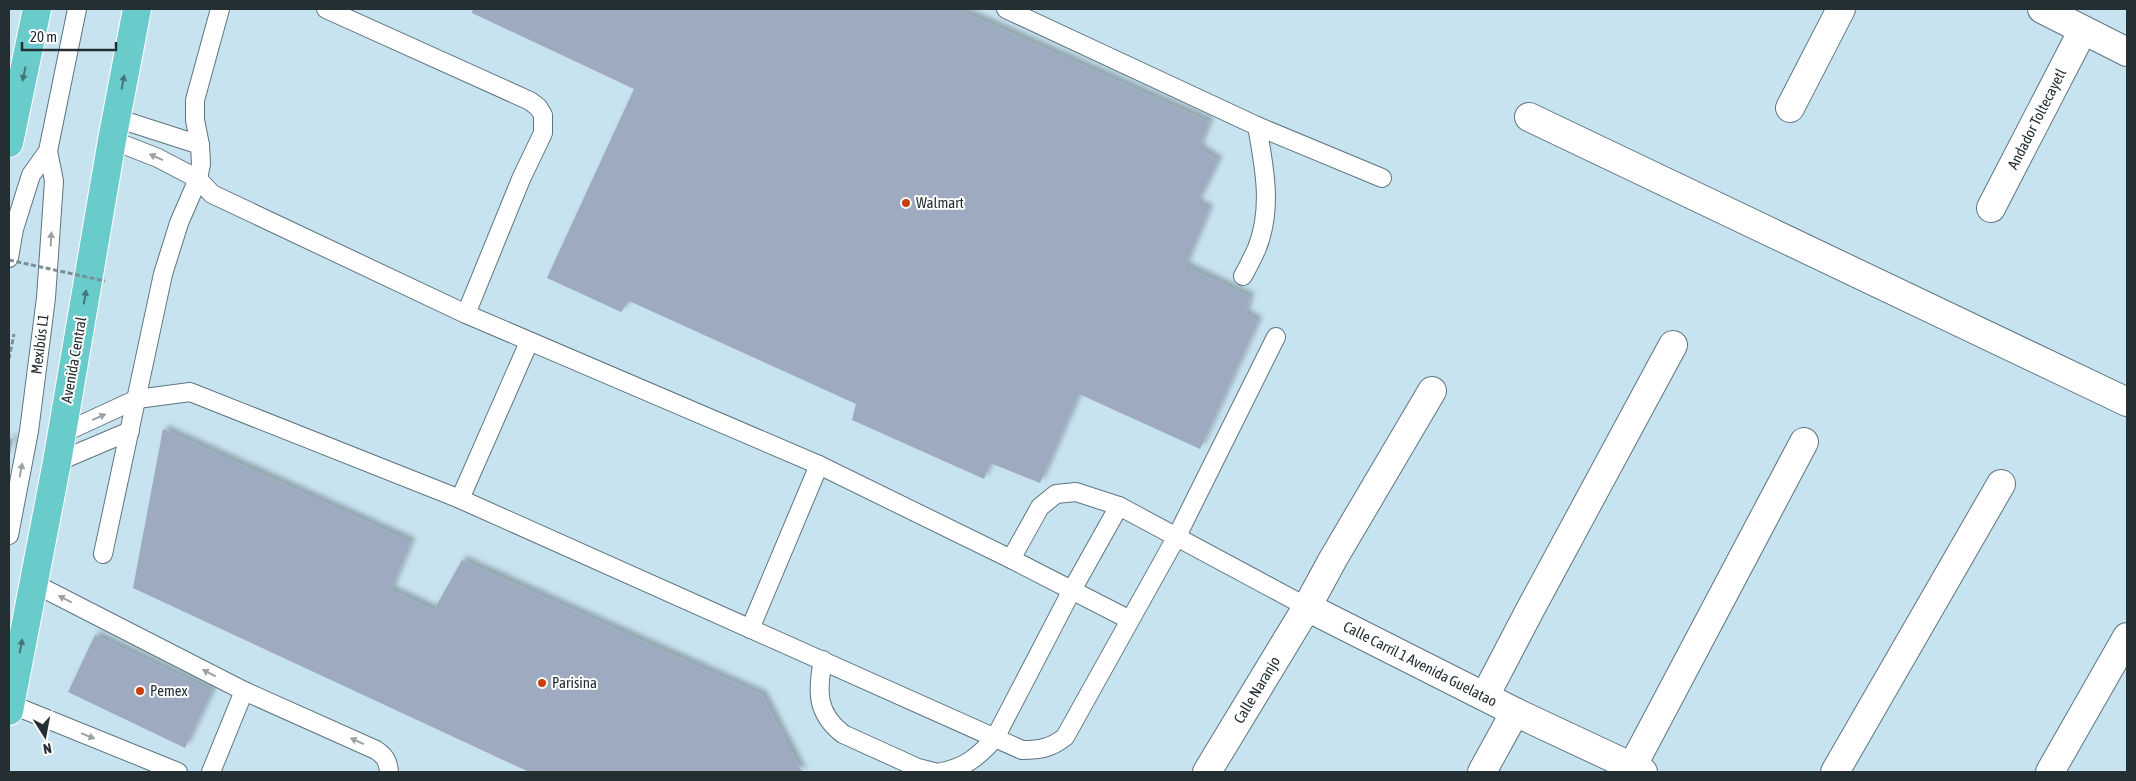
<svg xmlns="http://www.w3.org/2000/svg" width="2136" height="781" viewBox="0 0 2136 781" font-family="'Asap Condensed',sans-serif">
<defs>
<filter id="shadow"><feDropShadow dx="4.5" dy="-4.5" stdDeviation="2.5" flood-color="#0004"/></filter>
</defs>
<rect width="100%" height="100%" fill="#c8e3f0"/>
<!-- building -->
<g fill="#9eaabf" filter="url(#shadow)">
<path d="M473,9H957L1209,122L1199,148L1218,161L1197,203L1209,209L1185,266L1250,297L1245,314L1258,321L1200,449L1079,394L1040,483L990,463L984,479L852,420L856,404L629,301L621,312L547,278L634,89L472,13Z"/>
<path d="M163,429L411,542L391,590L434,610L462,560L762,695L801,770L805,772H529L133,588Z"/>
<path d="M9,438L13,439L10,455H9Z"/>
<path d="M95,635L212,691L185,748L68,692Z"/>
</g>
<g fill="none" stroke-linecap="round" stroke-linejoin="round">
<defs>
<g id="service">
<path d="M326,9L530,101L538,107L543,115V133L521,179L466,314"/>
<path d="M1006,9L1257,126L1382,178"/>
<path d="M116,118L200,145"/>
<path d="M112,140L158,158L198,179L212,194L466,314L819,465L1011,559L1130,620"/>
<path d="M9,258L14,229L31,175L48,151L77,9"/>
<path d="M1243,276C1248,267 1253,257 1257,248C1273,208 1264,166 1257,126"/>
<path d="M61,434L137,399L190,392L460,499L1022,750C1040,750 1051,748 1065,737L1177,536L1276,337"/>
<path d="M57,462L130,431"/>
<path d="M460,499L529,342"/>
<path d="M9,535L29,431L46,298L54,181L48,151"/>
<path d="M103,554L163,274L179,223L198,179L201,164L200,145L195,120V100L220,9"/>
<path d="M1011,559L1040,507L1056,494L1076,492L1119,506L1307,607"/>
<path d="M33,583L244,691L376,750C385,756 388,761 389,772"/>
<path d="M750,629L819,465"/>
<path d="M823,660C817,691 816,713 843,734L918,768L934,772"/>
<path d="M10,704L178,772"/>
<path d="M211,772L244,691"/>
<path d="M941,772C965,768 979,756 995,738L1072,590L1119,506"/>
</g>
<g id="minor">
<path d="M2042,9L2127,52"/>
<path d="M1790,108L1841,9"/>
<path d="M1529,117L2127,402"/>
<path d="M1991,208L2083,30"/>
<path d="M1307,607L1515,712L1643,772"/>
<path d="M1485,696L1531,608L1673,345"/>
<path d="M1632,767L1804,442"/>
<path d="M1207,772L1307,607L1333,559L1432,391"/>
<path d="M1482,772L1515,712"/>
<path d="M1835,772L2001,484"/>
<path d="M2050,772L2127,637"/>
</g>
<g id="trunk">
<path d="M9,143L37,9"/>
<path d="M9,711L57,462L112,140L137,9"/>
</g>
</defs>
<!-- service casing -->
<use href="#service" stroke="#5d7580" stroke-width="20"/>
<!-- minor casing -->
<use href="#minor" stroke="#5d7580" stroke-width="30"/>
<!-- trunk casing -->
<use href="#trunk" stroke="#fff" stroke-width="30"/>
<!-- path -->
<path stroke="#7b8f97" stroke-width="3" stroke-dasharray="5 2.5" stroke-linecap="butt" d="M9,359L14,334"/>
<!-- service -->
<use href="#service" stroke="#fff" stroke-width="18"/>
<!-- minor -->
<use href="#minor" stroke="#fff" stroke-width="28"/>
<!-- trunk -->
<use href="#trunk" stroke="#6accca" stroke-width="28"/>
<!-- path-bridge -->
<path stroke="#7b8f97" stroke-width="3" stroke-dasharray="5 2.5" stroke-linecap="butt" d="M9,260L105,281"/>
</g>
<!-- one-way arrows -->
<defs><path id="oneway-solid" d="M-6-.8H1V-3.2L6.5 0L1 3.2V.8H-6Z" transform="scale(1.25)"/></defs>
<g fill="#447677">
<use href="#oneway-solid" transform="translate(24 74) rotate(102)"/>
<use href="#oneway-solid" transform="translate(123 82) rotate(-79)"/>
<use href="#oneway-solid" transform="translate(85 297) rotate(-80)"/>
<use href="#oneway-solid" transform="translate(21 646) rotate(-79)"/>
</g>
<g fill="#9ca1a3">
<use href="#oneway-solid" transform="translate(156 157) rotate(-156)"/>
<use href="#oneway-solid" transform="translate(51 239) rotate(-87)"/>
<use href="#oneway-solid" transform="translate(99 417) rotate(-24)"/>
<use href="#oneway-solid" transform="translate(21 470) rotate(-79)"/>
<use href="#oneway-solid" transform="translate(65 599) rotate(-153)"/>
<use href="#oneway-solid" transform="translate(209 673) rotate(-153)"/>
<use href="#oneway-solid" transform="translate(88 736) rotate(22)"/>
<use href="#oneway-solid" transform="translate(357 741) rotate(-156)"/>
</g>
<!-- markers -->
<g fill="#c8400b" stroke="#fff" stroke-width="2">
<circle cx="906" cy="203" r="5"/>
<circle cx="542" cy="683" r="5"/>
<circle cx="140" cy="691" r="5"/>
</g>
<g text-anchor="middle" stroke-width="4" stroke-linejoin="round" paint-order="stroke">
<!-- street labels -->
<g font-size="15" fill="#242f33" stroke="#fff">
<text transform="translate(2037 119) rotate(-63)" y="5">Andador Toltecayetl</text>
<text transform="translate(40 344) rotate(-83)" y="5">Mexibús L1</text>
<text transform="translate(74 360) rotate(-80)" y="5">Avenida Central</text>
<text transform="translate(1420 664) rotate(27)" y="5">Calle Carril 1 Avenida Guelatao</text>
<text transform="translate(1257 690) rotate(-59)" y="5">Calle Naranjo</text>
</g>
<!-- poi labels -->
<g font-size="15" fill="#242f33" stroke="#fff" text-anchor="start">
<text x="916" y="208">Walmart</text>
<text x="552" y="688">Parisina</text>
<text x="150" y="696">Pemex</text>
</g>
</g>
<!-- border -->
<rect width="2136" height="781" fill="none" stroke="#242f33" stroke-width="20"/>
<!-- north arrow -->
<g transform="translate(45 736) rotate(169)" stroke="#ffffff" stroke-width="4" paint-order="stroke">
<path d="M0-4L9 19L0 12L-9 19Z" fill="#242f33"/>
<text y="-8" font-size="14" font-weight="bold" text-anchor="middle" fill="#242f33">N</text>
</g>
<!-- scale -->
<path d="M22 42v8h94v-8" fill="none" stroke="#242f33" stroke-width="2.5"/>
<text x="30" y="42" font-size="15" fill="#242f33" stroke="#ffffff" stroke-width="4" paint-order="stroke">20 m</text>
</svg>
